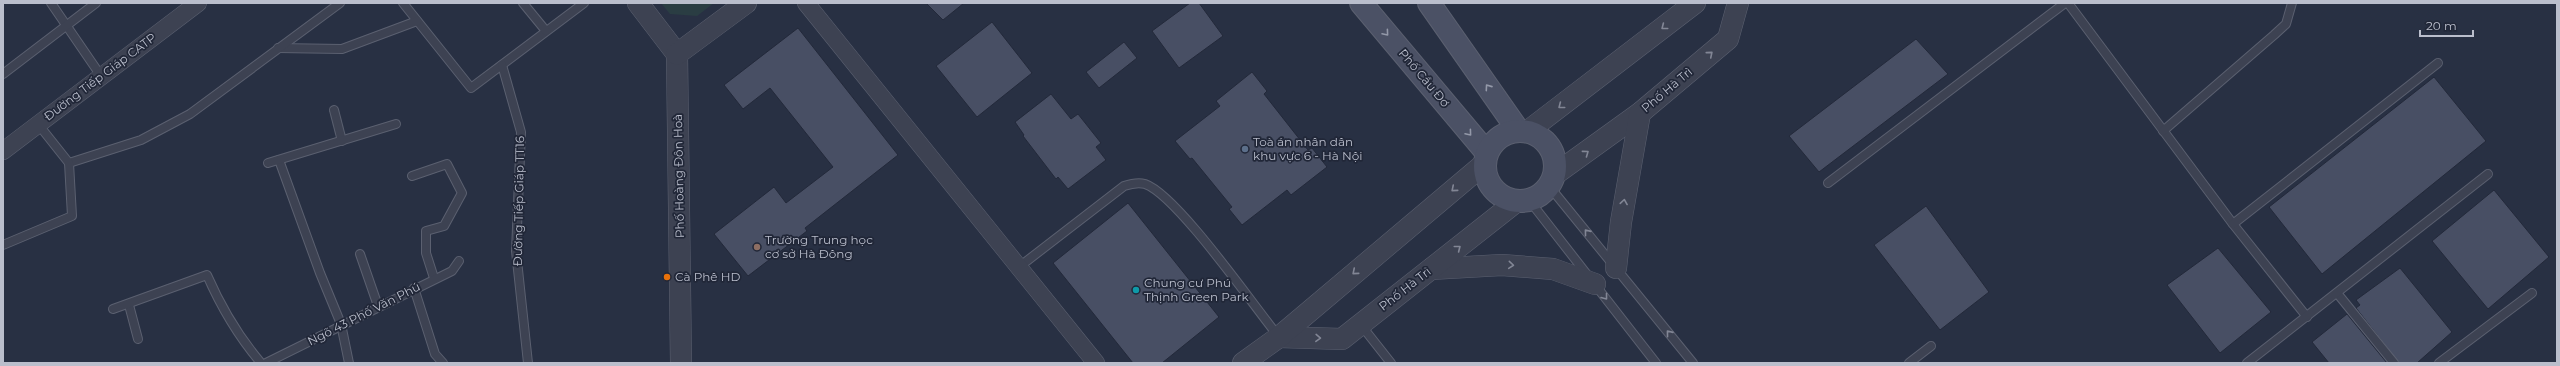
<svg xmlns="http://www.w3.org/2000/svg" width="2560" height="366" viewBox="0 0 2560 366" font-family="Montserrat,sans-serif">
<rect width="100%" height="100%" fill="#283043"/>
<!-- green -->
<path fill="#2a3d43" d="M661,3H714L697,16L670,14Z"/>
<!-- building -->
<g fill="#484f64" stroke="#23293a">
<path d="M926,3H964L943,20Z"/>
<path d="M1190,3H1199L1223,36L1179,68L1152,31Z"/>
<path d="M992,22L1032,73L977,117L936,66Z"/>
<path d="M798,28L898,155L805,228L807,231L748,276L714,234L774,187L786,203L833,167L770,88L743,109L724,85Z"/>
<path d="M1916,39L1948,74L1819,172L1789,136Z"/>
<path d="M1124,42L1137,58L1099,88L1086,72Z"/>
<path d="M1252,72L1267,91L1264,94L1308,150L1312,148L1327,167L1291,195L1287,190L1242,225L1229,209L1232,207L1192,158L1190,159L1175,141L1220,106L1216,101Z"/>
<path d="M2434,77L2486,141L2322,274L2269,207Z"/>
<path d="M1051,94L1071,119L1078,114L1101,143L1096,147L1106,160L1068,189L1058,177L1056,179L1023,136L1024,135L1015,122Z"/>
<path d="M2494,190L2549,257L2488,309L2432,241Z"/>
<path d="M1128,203L1219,317L1162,363H1133L1053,263Z"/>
<path d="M1926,206L1989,292L1940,330L1874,245Z"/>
<path d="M2218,248L2271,312L2220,353L2167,285Z"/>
<path d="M2400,268L2452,332L2417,363H2399L2356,308L2360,305L2356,300Z"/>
<path d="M2347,314L2387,363H2329L2312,342Z"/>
</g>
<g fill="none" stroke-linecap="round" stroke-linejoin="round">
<defs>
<g id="service">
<path d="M51,3L101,76"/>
<path d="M403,3L471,88L584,3"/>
<path d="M523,3L546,31"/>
<path d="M2068,3L2233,224L2307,317"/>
<path d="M278,48L342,49L417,21"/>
<path d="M502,65L521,132L516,251L528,363"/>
<path d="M3,74L96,3"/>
<path d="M334,110L342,141"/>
<path d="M2163,131L2274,35L2286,24L2292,3"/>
<path d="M279,160L320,273L341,324L349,363"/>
<path d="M69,163L141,140L190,114L340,3"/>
<path d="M268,163L396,124"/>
<path d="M412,176L447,164L462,193L444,226L426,231V253L434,278"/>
<path d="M1828,183L2065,3"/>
<path d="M1549,186L1693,363"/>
<path d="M1529,200L1656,363"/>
<path d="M2233,224L2438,63"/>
<path d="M3,245L72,216L69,163L38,124"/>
<path d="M360,254L378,306"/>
<path d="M1019,267L1124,186C1130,184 1138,182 1145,184C1177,195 1253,305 1279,337"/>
<path d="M414,288L435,354L443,363"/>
<path d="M2337,293L2394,363"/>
<path d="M129,305L138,339"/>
<path d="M113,309L207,275C221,307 238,336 261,363"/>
<path d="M1361,325L1391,363"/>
<path d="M266,363L452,271L459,261"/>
<path d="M1909,363L1931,346"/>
<path d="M2247,363L2488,174"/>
<path d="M2439,363L2532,293"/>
</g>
<g id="minor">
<path d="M806,3L1096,363"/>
<path d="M3,151L198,3"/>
</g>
<g id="tertiary">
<path d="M638,3L677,54L681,363"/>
<path d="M677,54L746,3"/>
<path d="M1528,131L1695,3"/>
<path d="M1554,175L1640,113L1728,39L1738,3"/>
<path d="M1616,268L1621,222L1640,113"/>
<path d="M1431,269L1502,265L1553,269L1595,284"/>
<path d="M1279,337L1342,339L1517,201"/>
<path d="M1243,363L1279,337L1484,164"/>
</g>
<g id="secondary">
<path d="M1361,3L1487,153"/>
<path d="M1429,3L1518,130"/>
<circle cx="1520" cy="166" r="35"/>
</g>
</defs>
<!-- service casing -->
<use href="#service" stroke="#5b6070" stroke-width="10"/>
<!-- minor casing -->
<use href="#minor" stroke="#5b6070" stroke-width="18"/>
<!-- tertiary casing -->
<use href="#tertiary" stroke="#5b6070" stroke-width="22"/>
<!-- secondary casing -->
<use href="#secondary" stroke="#5b6070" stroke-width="24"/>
<!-- service -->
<use href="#service" stroke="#3d4252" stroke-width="8"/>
<!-- minor -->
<use href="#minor" stroke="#3d4252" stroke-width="17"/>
<!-- tertiary -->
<use href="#tertiary" stroke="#3d4252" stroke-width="21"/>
<!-- secondary -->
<use href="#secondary" stroke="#4b5165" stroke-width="22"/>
</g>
<!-- one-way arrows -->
<defs><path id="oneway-chevron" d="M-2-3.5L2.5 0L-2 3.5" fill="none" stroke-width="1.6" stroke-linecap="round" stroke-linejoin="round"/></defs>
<g stroke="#828695">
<use href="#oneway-chevron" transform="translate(1664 27) rotate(142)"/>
<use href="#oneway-chevron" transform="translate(1710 54) rotate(-40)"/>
<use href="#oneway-chevron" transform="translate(1561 106) rotate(142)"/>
<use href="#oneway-chevron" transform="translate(1586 153) rotate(-36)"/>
<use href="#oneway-chevron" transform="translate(1454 189) rotate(140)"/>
<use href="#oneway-chevron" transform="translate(1624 202) rotate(-81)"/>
<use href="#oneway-chevron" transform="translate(1587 232) rotate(-129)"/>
<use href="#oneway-chevron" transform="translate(1458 248) rotate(-38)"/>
<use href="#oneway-chevron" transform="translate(1511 265) rotate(5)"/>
<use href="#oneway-chevron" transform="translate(1355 272) rotate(140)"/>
<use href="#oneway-chevron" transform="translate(1605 297) rotate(52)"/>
<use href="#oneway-chevron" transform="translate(1669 333) rotate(-129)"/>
<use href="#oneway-chevron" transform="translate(1318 338) rotate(2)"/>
</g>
<g stroke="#9398a8">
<use href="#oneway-chevron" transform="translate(1386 33) rotate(50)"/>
<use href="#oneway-chevron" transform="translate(1488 87) rotate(-125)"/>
<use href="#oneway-chevron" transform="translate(1469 133) rotate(50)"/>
</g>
<!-- markers -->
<circle fill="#5c6f8a" stroke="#212738" stroke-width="1.5" cx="1245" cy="149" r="4"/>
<circle fill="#8d6e63" stroke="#212738" stroke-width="1.5" cx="757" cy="247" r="4"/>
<circle fill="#e8710a" stroke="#212738" stroke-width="1.5" cx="667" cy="277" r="4"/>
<circle fill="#0f9aa8" stroke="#212738" stroke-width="1.5" cx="1136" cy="290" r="4"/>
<g text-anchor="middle" stroke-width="3.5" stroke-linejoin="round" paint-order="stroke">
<!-- street labels -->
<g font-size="12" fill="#babecc" stroke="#212738">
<text transform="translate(100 77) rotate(-37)" y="4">Đường Tiếp Giáp CATP</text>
<text transform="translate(1424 78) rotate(50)" y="4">Phố Cầu Đơ</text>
<text transform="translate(1667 90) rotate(-40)" y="4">Phố Hà Trì</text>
<text transform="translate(679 176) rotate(-91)" y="4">Phố Hoàng Đôn Hoà</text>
<text transform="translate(519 201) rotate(-89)" y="4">Đường Tiếp Giáp TT16</text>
<text transform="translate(1405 289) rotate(-38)" y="4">Phố Hà Trì</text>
<text transform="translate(364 314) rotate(-27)" y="4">Ngõ 43 Phố Văn Phú</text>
</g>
<!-- poi labels -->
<g font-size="12" fill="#babecc" stroke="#212738" text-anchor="start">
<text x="1253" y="146">Toà án nhân dân<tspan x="1253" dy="14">khu vực 6 - Hà Nội</tspan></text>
<text x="765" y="244">Trường Trung học<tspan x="765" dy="14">cơ sở Hà Đông</tspan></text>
<text x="675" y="281">Cà Phê HD</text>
<text x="1144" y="287">Chung cư Phú<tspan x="1144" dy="14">Thịnh Green Park</tspan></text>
</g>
</g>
<!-- border -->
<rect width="2560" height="366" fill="none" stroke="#babecc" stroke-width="8"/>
<!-- scale -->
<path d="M2420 30v6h53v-6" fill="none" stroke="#babecc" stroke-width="2"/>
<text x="2426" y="30" font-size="12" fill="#babecc" stroke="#212738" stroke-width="3" paint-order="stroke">20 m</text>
</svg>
